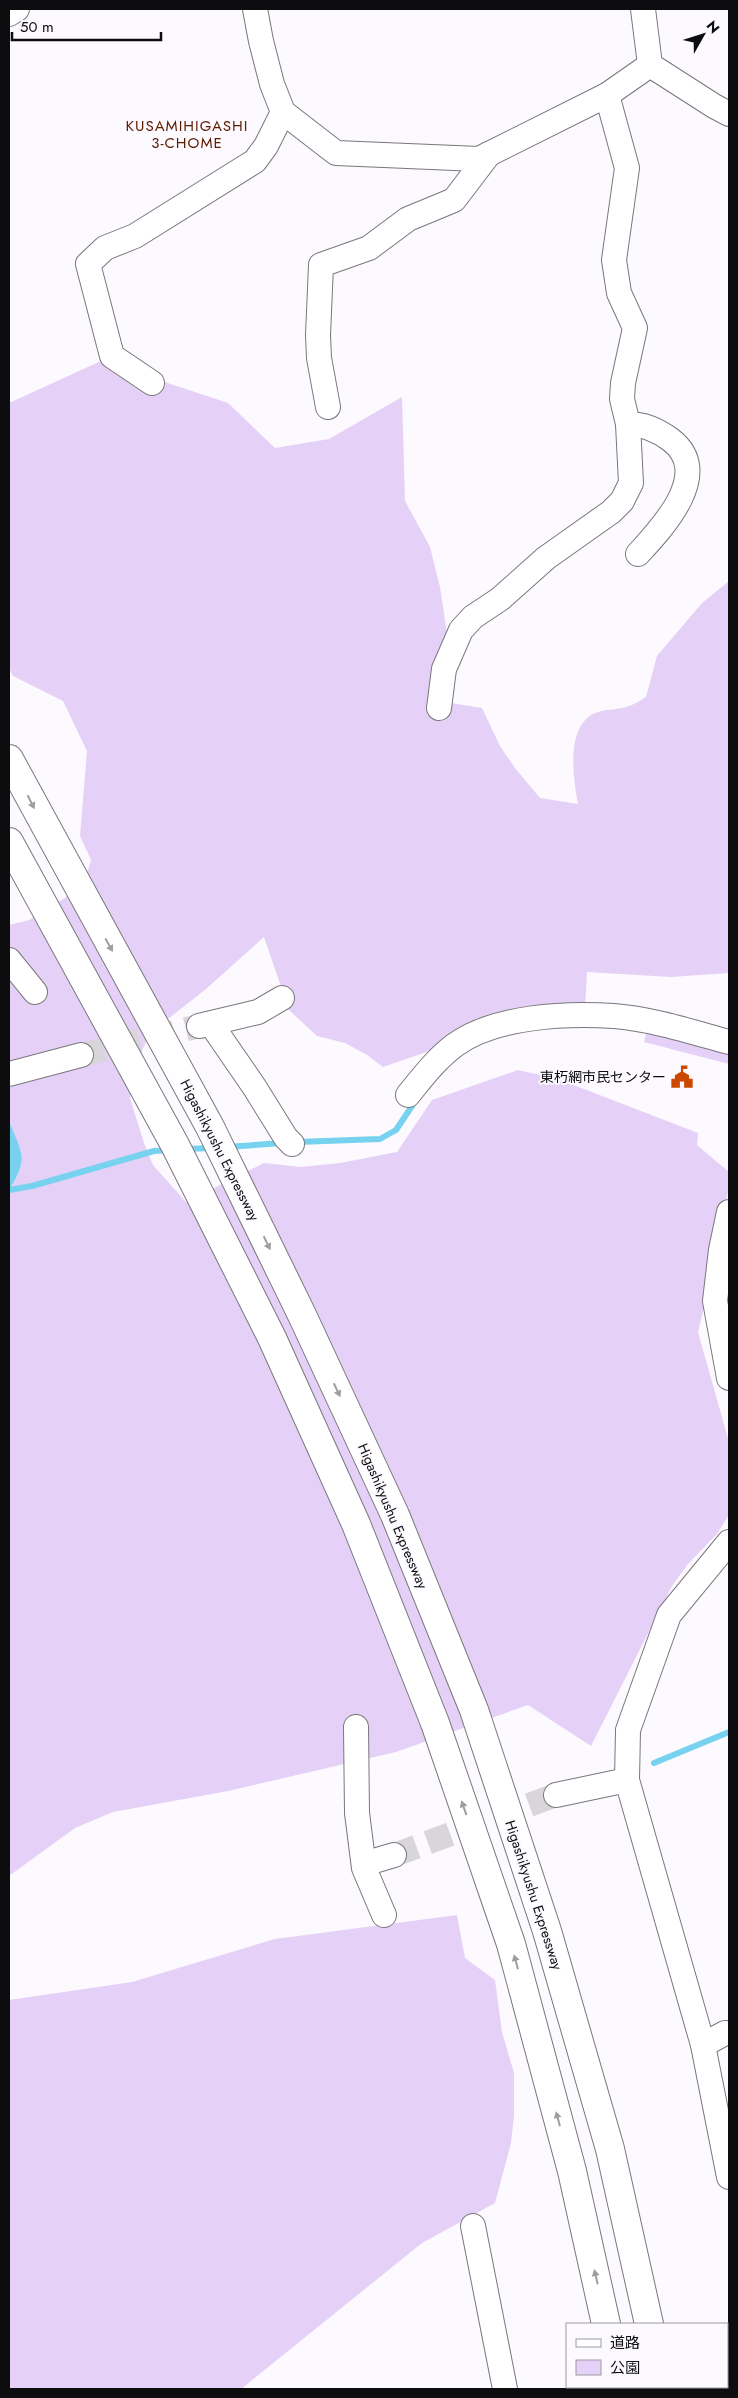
<svg xmlns="http://www.w3.org/2000/svg" width="738" height="2398" viewBox="0 0 738 2398" font-family="Jost,'Noto Sans JP',sans-serif">
<rect width="100%" height="100%" fill="#fcf9ff"/>
<!-- green -->
<g fill="#e5d1f7">
<path d="M101,361L228,403L275,448L329,439L402,397L405,501L430,547L440,587L447,634L451,703L482,708L500,746L515,768L540,798L578,804C573,778 565,722 598,712C608,709 619,710 629,706C635,704 641,700 646,697L657,656L702,603L729,581V973L671,977L587,972L585,1008L441,1047L383,1067L367,1055L345,1043L317,1036L289,1010L264,937L206,989L159,1026L146,1042L134,1068L130,1098L144,1143L153,1165L186,1202L264,1163L301,1167L340,1163L397,1152L432,1100L518,1070L558,1079L698,1133L697,1145L729,1172V1186L718,1248L698,1332L729,1442V1515L717,1534L688,1564L672,1586L591,1746L528,1705L396,1752L228,1791L113,1812L75,1828L9,1876V925L29,920L62,900L84,883L91,860L80,836L87,751L63,701L13,676L9,668V403Z"/>
<path d="M647,1030L729,1052V1064L644,1042Z"/>
<path d="M457,1915L465,1958L495,1980L502,2032L514,2073V2116L511,2143L495,2203L422,2243L241,2389H9V2000L132,1982L275,1939Z"/>
</g>
<!-- water -->
<path fill="#77d2ef" d="M9,1121C22,1154 29,1158 9,1190Z"/>
<g fill="none" stroke-linecap="round" stroke-linejoin="round">
<!-- stream -->
<g stroke="#77d2ef" stroke-width="6">
<path d="M297,1142L380,1139L396,1130L416,1100"/>
<path d="M227,1147L282,1143"/>
<path d="M185,1149L212,1148"/>
<path d="M9,1190L32,1186L154,1151L170,1150"/>
<path d="M654,1763L729,1732"/>
</g>
<!-- street-tunnel -->
<g stroke="#d8d5db" stroke-width="24" stroke-dasharray="24 12" stroke-linecap="butt">
<path d="M81,1055L199,1026"/>
<path d="M394,1855L556,1795"/>
<path d="M705,2389L716,2387"/>
</g>
<defs>
<g id="street">
<path d="M255,9L261,41L272,84L283,112L336,153L479,159L607,95L650,65"/>
<path d="M643,9L650,65L714,106L729,114"/>
<path d="M9,14L17,9"/>
<path d="M152,383L112,356L88,264L105,248L135,236L255,161L266,146L283,112"/>
<path d="M328,407L319,358L318,335L321,265L369,248L408,219L454,200L489,154"/>
<path d="M628,424C643,424 659,431 671,440C714,473 662,528 638,554"/>
<path d="M439,708L444,669L461,630L473,617L500,599L546,558L611,512L622,501L631,483L628,424L622,399L623,383L635,328L619,293L614,260L627,168L607,95"/>
<path d="M9,960L35,992"/>
<path d="M211,1024L255,1088L286,1138L292,1144"/>
<path d="M199,1026L258,1012L282,998"/>
<path d="M9,1074L81,1055"/>
<path d="M408,1095C422,1078 436,1059 455,1045C495,1016 565,1013 614,1016C652,1019 692,1032 729,1042"/>
<path d="M729,1212L721,1250L715,1301L729,1378"/>
<path d="M729,1542L669,1615L628,1730L627,1780L703,2045L729,2177"/>
<path d="M356,1727L357,1813L364,1868L384,1915"/>
<path d="M556,1795L627,1780"/>
<path d="M364,1864L394,1855"/>
<path d="M703,2045L725,2033H729"/>
<path d="M473,2226L505,2389"/>
<path d="M727,2384L729,2383"/>
</g>
<g id="highway">
<path d="M9,759L210,1127L302,1315L395,1515L474,1710L547,1931L610,2149L649,2324"/>
<path d="M9,842L175,1145L272,1338L356,1524L435,1723L511,1944L572,2171L606,2324"/>
<path d="M620,2387V2389"/>
<path d="M662,2387V2389"/>
</g>
</defs>
<!-- street casing -->
<use href="#street" stroke="#79777c" stroke-width="26"/>
<!-- highway casing -->
<use href="#highway" stroke="#79777c" stroke-width="30"/>
<!-- street -->
<use href="#street" stroke="#fff" stroke-width="24"/>
<!-- highway -->
<use href="#highway" stroke="#fff" stroke-width="28"/>
</g>
<!-- one-way arrows -->
<defs><path id="oneway-solid" d="M-6-.8H1V-3.2L6.5 0L1 3.2V.8H-6Z" transform="scale(1.25)"/></defs>
<g fill="#9e9e9f">
<use href="#oneway-solid" transform="translate(31 802) rotate(63)"/>
<use href="#oneway-solid" transform="translate(109 945) rotate(61)"/>
<use href="#oneway-solid" transform="translate(267 1243) rotate(64)"/>
<use href="#oneway-solid" transform="translate(337 1390) rotate(65)"/>
<use href="#oneway-solid" transform="translate(464 1808) rotate(-109)"/>
<use href="#oneway-solid" transform="translate(516 1962) rotate(-105)"/>
<use href="#oneway-solid" transform="translate(558 2119) rotate(-105)"/>
<use href="#oneway-solid" transform="translate(596 2277) rotate(-103)"/>
</g>
<!-- icons -->
<defs>
<symbol id="civic-bare" viewBox="-9 -9 18 18"><path d="M-.6-6.5H3V-4.5H.6V-3L4-1V1h2V6H-6V1h2V-1L-.6-3ZM-1.2 2.5V6h2.4V2.5Z" fill="#cc4700" stroke="#fcf9ff" stroke-width="2.5" paint-order="stroke"/></symbol>
</defs>
<g fill-rule="evenodd">
<use href="#civic-bare" x="666" y="1061" width="32" height="32"/>
</g>
<g text-anchor="middle" stroke-width="4" stroke-linejoin="round" paint-order="stroke">
<!-- poi labels -->
<g font-size="14" fill="#0d0c0e" stroke="#fcf9ff" text-anchor="end">
<text x="666" y="1082">東朽網市民センター</text>
</g>
<!-- street labels -->
<g font-size="14" fill="#0d0c0e" stroke="#fcf9ff">
<text transform="translate(220 1150) rotate(63)" y="5">Higashikyushu Expressway</text>
<text transform="translate(393 1516) rotate(67)" y="5">Higashikyushu Expressway</text>
<text transform="translate(534 1895) rotate(72)" y="5">Higashikyushu Expressway</text>
</g>
<!-- neighbourhood labels -->
<g font-size="15" letter-spacing="1" fill="#5c1c00" stroke="#fcf9ff">
<text x="187" y="131">KUSAMIHIGASHI<tspan x="187" dy="17">3-CHOME</tspan></text>
</g>
</g>
<!-- border -->
<rect width="738" height="2398" fill="none" stroke="#0d0c0e" stroke-width="20"/>
<!-- legend -->
<rect x="566" y="2323" width="162" height="65" fill="#fcf9ff" stroke="#9c9a9f"/>
<rect x="576" y="2339" width="25" height="8" fill="#ffffff" stroke="#9c9a9f"/>
<text x="610" y="2348" font-size="15" fill="#0d0c0e">道路</text>
<rect x="576" y="2360" width="25" height="15" fill="#e5d1f7" stroke="#9c9a9f"/>
<text x="610" y="2373" font-size="15" fill="#0d0c0e">公園</text>
<!-- north arrow -->
<g transform="translate(703 35) rotate(51)" stroke="#fcf9ff" stroke-width="4" paint-order="stroke">
<path d="M0-4L9 19L0 12L-9 19Z" fill="#0d0c0e"/>
<text y="-8" font-size="14" font-weight="bold" text-anchor="middle" fill="#0d0c0e">N</text>
</g>
<!-- scale -->
<path d="M12 32v8h149v-8" fill="none" stroke="#0d0c0e" stroke-width="2.5"/>
<text x="20" y="32" font-size="15" fill="#0d0c0e" stroke="#fcf9ff" stroke-width="4" paint-order="stroke">50 m</text>
</svg>
